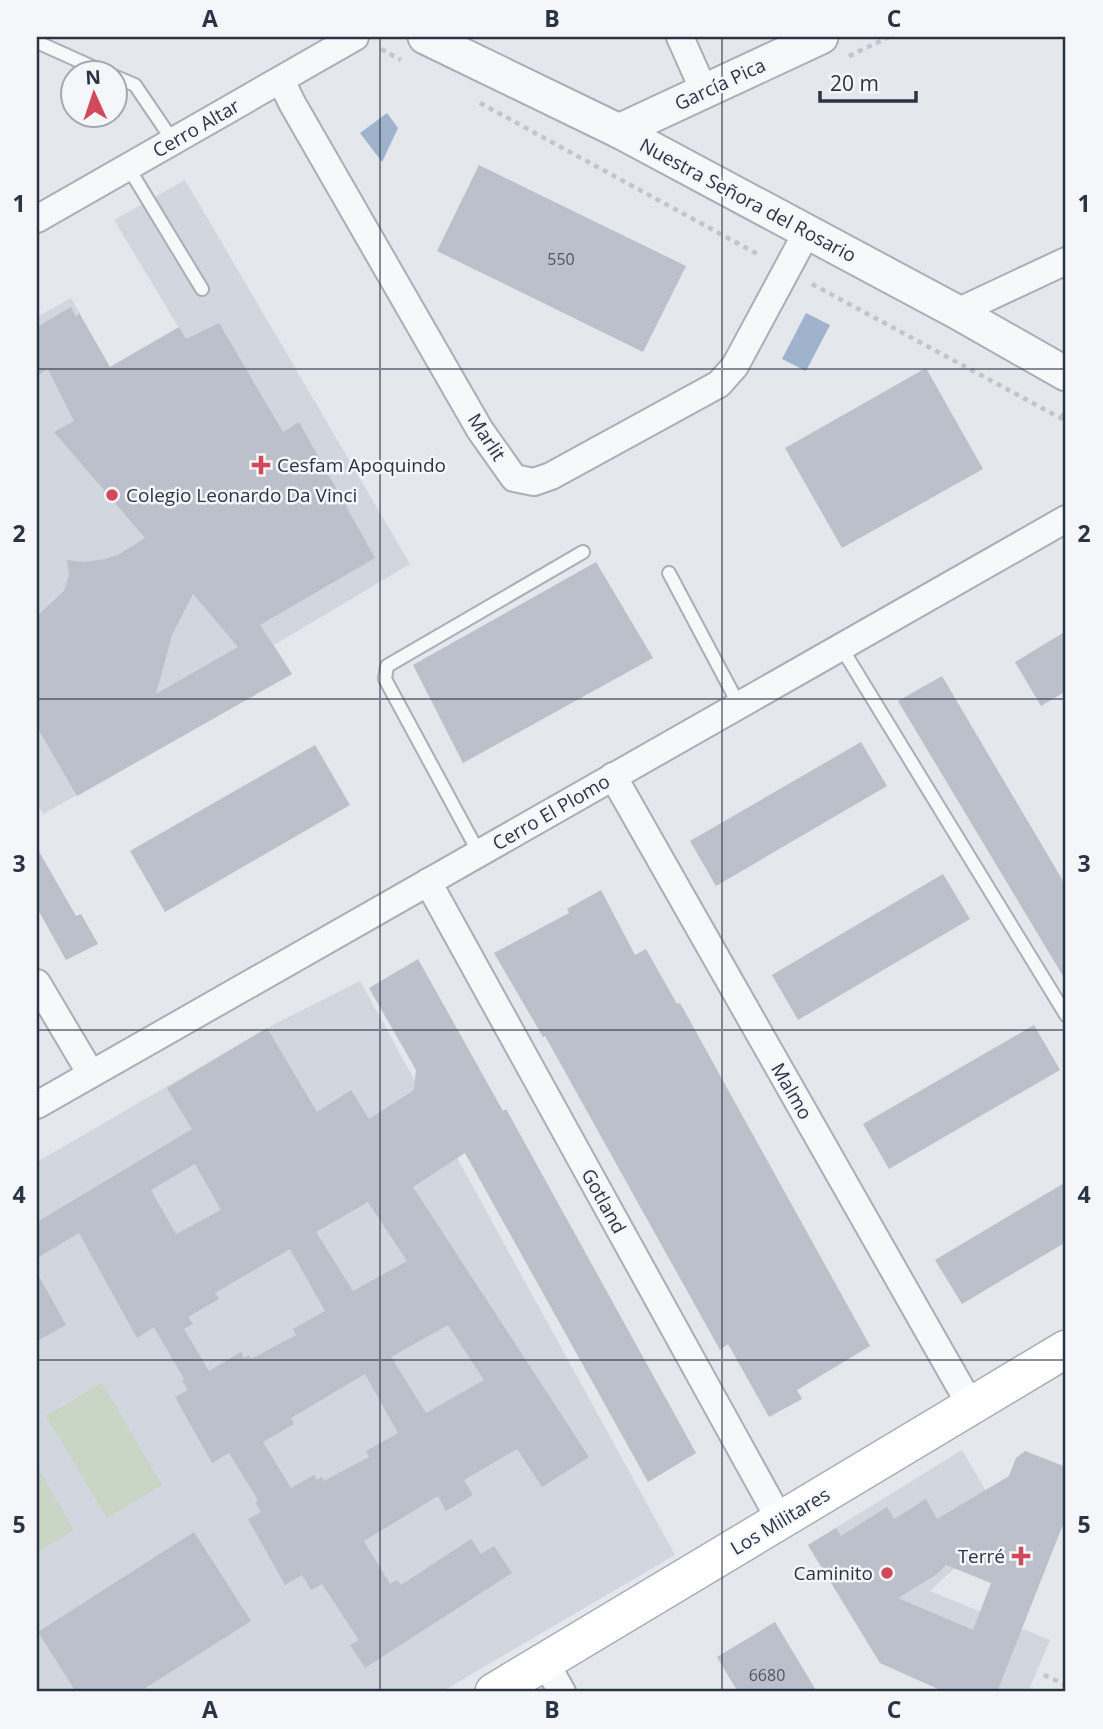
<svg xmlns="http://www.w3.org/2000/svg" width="1103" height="1729" viewBox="0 0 1103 1729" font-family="'Open Sans',sans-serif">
<rect width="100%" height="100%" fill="#e4e7ec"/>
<!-- built -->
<g fill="#d2d6de">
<path d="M185,180L410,564L274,645L292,674L43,814L37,803V317L71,298L110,367L179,328L114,220Z"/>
<path d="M360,981L675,1555L441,1692H37V1162L267,1028Z"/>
<path d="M962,1450L999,1513L995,1530L930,1591L1050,1640L1028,1692H945L880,1663L808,1545Z"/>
</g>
<!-- green -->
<g fill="#c9d6c5">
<path d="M102,1383L162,1485L107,1518L46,1416Z"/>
<path d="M37,1467L74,1530L37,1552Z"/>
</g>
<!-- water -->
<g fill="#9fb4cc">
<path d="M387,113L398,128L382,162L360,133Z"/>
<path d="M806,313L830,325L806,371L782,359Z"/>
</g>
<!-- building -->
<g fill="#bbc0ca" fill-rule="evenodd">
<path d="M479,165L686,266L643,352L437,251Z"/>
<path d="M71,307L76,317L79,313L110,367L179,327L186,339L219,323L283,432L299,422L375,558L260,625L292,674L77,796L37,727V616L64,591L69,575L67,560L84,562L105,559L118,555L145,538L54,432L74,421L48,369L37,376V327ZM193,594L238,647L156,694L172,635Z"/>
<path d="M926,368L983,469L842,548L785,448Z"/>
<path d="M596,562L653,658L463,763L413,665Z"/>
<path d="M1066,631V691L1041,706L1015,662Z"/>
<path d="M942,676L1066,886V981L898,701Z"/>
<path d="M861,742L887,786L716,886L690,841Z"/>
<path d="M315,745L350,805L165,912L130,851Z"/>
<path d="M37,848L76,916L81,914L98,944L66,960L37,908Z"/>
<path d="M943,874L970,919L798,1020L772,975Z"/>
<path d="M601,890L635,955L646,949L677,1004L680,1003L870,1346L797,1390L802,1399L769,1417L728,1344L720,1350L545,1036L543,1037L494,953L569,913L567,909Z"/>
<path d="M418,959L503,1111L506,1109L696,1453L648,1482L465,1153L413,1187L589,1457L542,1487L517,1449L464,1480L473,1495L446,1511L438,1496L364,1541L390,1584L397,1580L401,1585L471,1539L481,1554L494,1546L512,1573L365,1668L350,1645L359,1640L322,1584L311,1590L302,1575L285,1585L248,1519L261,1512L255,1502L258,1500L229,1453L212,1463L175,1397L188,1390L182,1380L184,1379L154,1327L137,1338L79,1233L37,1258V1222L192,1129L167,1088L267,1028L317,1112L351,1090L369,1119L414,1090L416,1070L369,988ZM195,1164L221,1210L176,1234L151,1190ZM368,1202L407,1261L353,1291L316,1232ZM290,1249L325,1311L293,1329L296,1335L251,1359L249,1355L244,1358L241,1352L209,1371L184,1329L193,1324L188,1317L219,1299L215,1293ZM448,1325L484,1380L426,1413L391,1357ZM365,1374L398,1433L366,1451L369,1457L324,1481L322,1477L317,1480L314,1475L291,1488L263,1442L294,1424L291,1418Z"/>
<path d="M1034,1025L1060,1070L889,1169L863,1124Z"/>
<path d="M1066,1182V1242L962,1304L935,1260Z"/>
<path d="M37,1273L66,1325L37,1341Z"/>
<path d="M1025,1451L1066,1467V1517L997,1692H945L880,1663L808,1545L836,1528L841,1536L887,1507L894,1519L926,1499L937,1519L1009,1476L1016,1458ZM946,1565L991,1583L973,1630L898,1598L937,1574Z"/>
<path d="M194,1532L251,1621L139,1692H76L38,1632Z"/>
<path d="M775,1622L817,1692H738L717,1657Z"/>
</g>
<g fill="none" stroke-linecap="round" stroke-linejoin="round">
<defs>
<g id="service">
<path d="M37,42L108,74"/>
<path d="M116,77L135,85L173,141"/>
<path d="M128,167L202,289"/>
<path d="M669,573L739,705"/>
<path d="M841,647L1066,1015"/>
<path d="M479,853L385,679L387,666L583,552"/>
</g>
<g id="minor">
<path d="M680,37L704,91"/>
<path d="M281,80L292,103L480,430L514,478L534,482L551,476L719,384L735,366L807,232"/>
<path d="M37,219L355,37"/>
<path d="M957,312L1066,261"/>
<path d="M613,776L971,1406"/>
<path d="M428,882L780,1520"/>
<path d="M37,983L91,1074"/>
<path d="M37,1105L1066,519"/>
<path d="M545,1662L562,1692"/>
</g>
<g id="tertiary">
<path d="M425,37L619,131L957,312L1066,374"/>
<path d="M619,131L821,37"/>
</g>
<path id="secondary" d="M494,1692L1066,1349"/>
</defs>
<!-- service casing -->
<use href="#service" stroke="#a9aeb7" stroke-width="16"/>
<!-- minor casing -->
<use href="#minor" stroke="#a9aeb7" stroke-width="30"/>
<!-- tertiary casing -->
<use href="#tertiary" stroke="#a9aeb7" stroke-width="37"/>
<!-- secondary casing -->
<use href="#secondary" stroke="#a9aeb7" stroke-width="40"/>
<!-- path -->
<g stroke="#c2c5cb" stroke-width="4.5" stroke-dasharray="5 5" stroke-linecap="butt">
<path d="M381,49L401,60"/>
<path d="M849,56L889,37"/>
<path d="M480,103L761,256"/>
<path d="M812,284L1066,421"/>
<path d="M1061,418L1066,410"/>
<path d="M1044,1675L1066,1685"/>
</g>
<!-- service -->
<use href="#service" stroke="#f7f8fa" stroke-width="12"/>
<!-- minor -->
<use href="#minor" stroke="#f7f8fa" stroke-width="26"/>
<!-- tertiary -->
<use href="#tertiary" stroke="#f7f8fa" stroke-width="33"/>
<!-- secondary -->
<use href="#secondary" stroke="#fff" stroke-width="37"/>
</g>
<!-- grid -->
<path fill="none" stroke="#2b3445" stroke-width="2" stroke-opacity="0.55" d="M380,37V1692M722,37V1692M37,369H1066M37,699H1066M37,1030H1066M37,1360H1066"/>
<!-- markers -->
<g fill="#d1495b" stroke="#f4f6f9" stroke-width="2.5">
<path d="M257.5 454.5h7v7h7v7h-7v7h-7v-7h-7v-7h7z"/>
<circle cx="112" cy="495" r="7"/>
<path d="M1017.5 1545.5h7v7h7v7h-7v7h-7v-7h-7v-7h7z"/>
<circle cx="887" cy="1573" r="7"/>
</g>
<g text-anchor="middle" stroke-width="5" stroke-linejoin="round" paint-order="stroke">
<!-- number labels -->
<g font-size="16" fill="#4f5766">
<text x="561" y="265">550</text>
<text x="767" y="1681">6680</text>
</g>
<!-- street labels -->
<g font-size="19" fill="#2b3445" stroke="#f4f6f9">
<text transform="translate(720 84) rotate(-25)" y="7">García Pica</text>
<text transform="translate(196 128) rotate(-30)" y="7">Cerro Altar</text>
<text transform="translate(748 200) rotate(28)" y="7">Nuestra Señora del Rosario</text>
<text transform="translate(487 437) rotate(57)" y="7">Marlit</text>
<text transform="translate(551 812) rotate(-30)" y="7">Cerro El Plomo</text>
<text transform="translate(792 1091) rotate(60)" y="7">Malmo</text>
<text transform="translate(604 1201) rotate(61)" y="7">Gotland</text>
<text transform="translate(780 1521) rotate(-31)" y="7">Los Militares</text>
</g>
<!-- poi labels -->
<g font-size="19" fill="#2b3445" stroke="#f4f6f9" text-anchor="start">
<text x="277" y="472">Cesfam Apoquindo</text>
<text x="126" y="502">Colegio Leonardo Da Vinci</text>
<text x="1005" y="1563" text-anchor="end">Terré</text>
<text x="873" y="1580" text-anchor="end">Caminito</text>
</g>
</g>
<!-- border -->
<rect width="1103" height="1729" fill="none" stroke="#f4f6f9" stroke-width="77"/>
<!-- north arrow -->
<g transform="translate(94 94) rotate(357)"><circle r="33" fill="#f4f6f9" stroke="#a4a8b1" stroke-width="2"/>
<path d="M0-5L12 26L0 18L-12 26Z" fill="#d1495b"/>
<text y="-10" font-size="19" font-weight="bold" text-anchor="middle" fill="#2b3445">N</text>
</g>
<!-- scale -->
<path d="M820 91v10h96v-10" fill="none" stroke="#2b3445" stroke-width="3.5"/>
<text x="830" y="91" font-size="21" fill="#2b3445" stroke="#f4f6f9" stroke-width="5" paint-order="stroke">20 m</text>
<rect x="38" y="38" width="1026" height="1652" fill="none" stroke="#2b3445" stroke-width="2.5"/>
<g font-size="23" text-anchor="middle" font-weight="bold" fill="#2b3445">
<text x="210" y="27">A</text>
<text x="552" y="27">B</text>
<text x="894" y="27">C</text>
<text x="19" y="212">1</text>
<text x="1084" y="212">1</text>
<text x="19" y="542">2</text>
<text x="1084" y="542">2</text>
<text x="19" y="872">3</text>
<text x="1084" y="872">3</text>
<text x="19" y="1203">4</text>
<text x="1084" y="1203">4</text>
<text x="19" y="1533">5</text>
<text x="1084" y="1533">5</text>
<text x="210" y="1718">A</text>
<text x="552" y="1718">B</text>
<text x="894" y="1718">C</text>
</g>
</svg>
